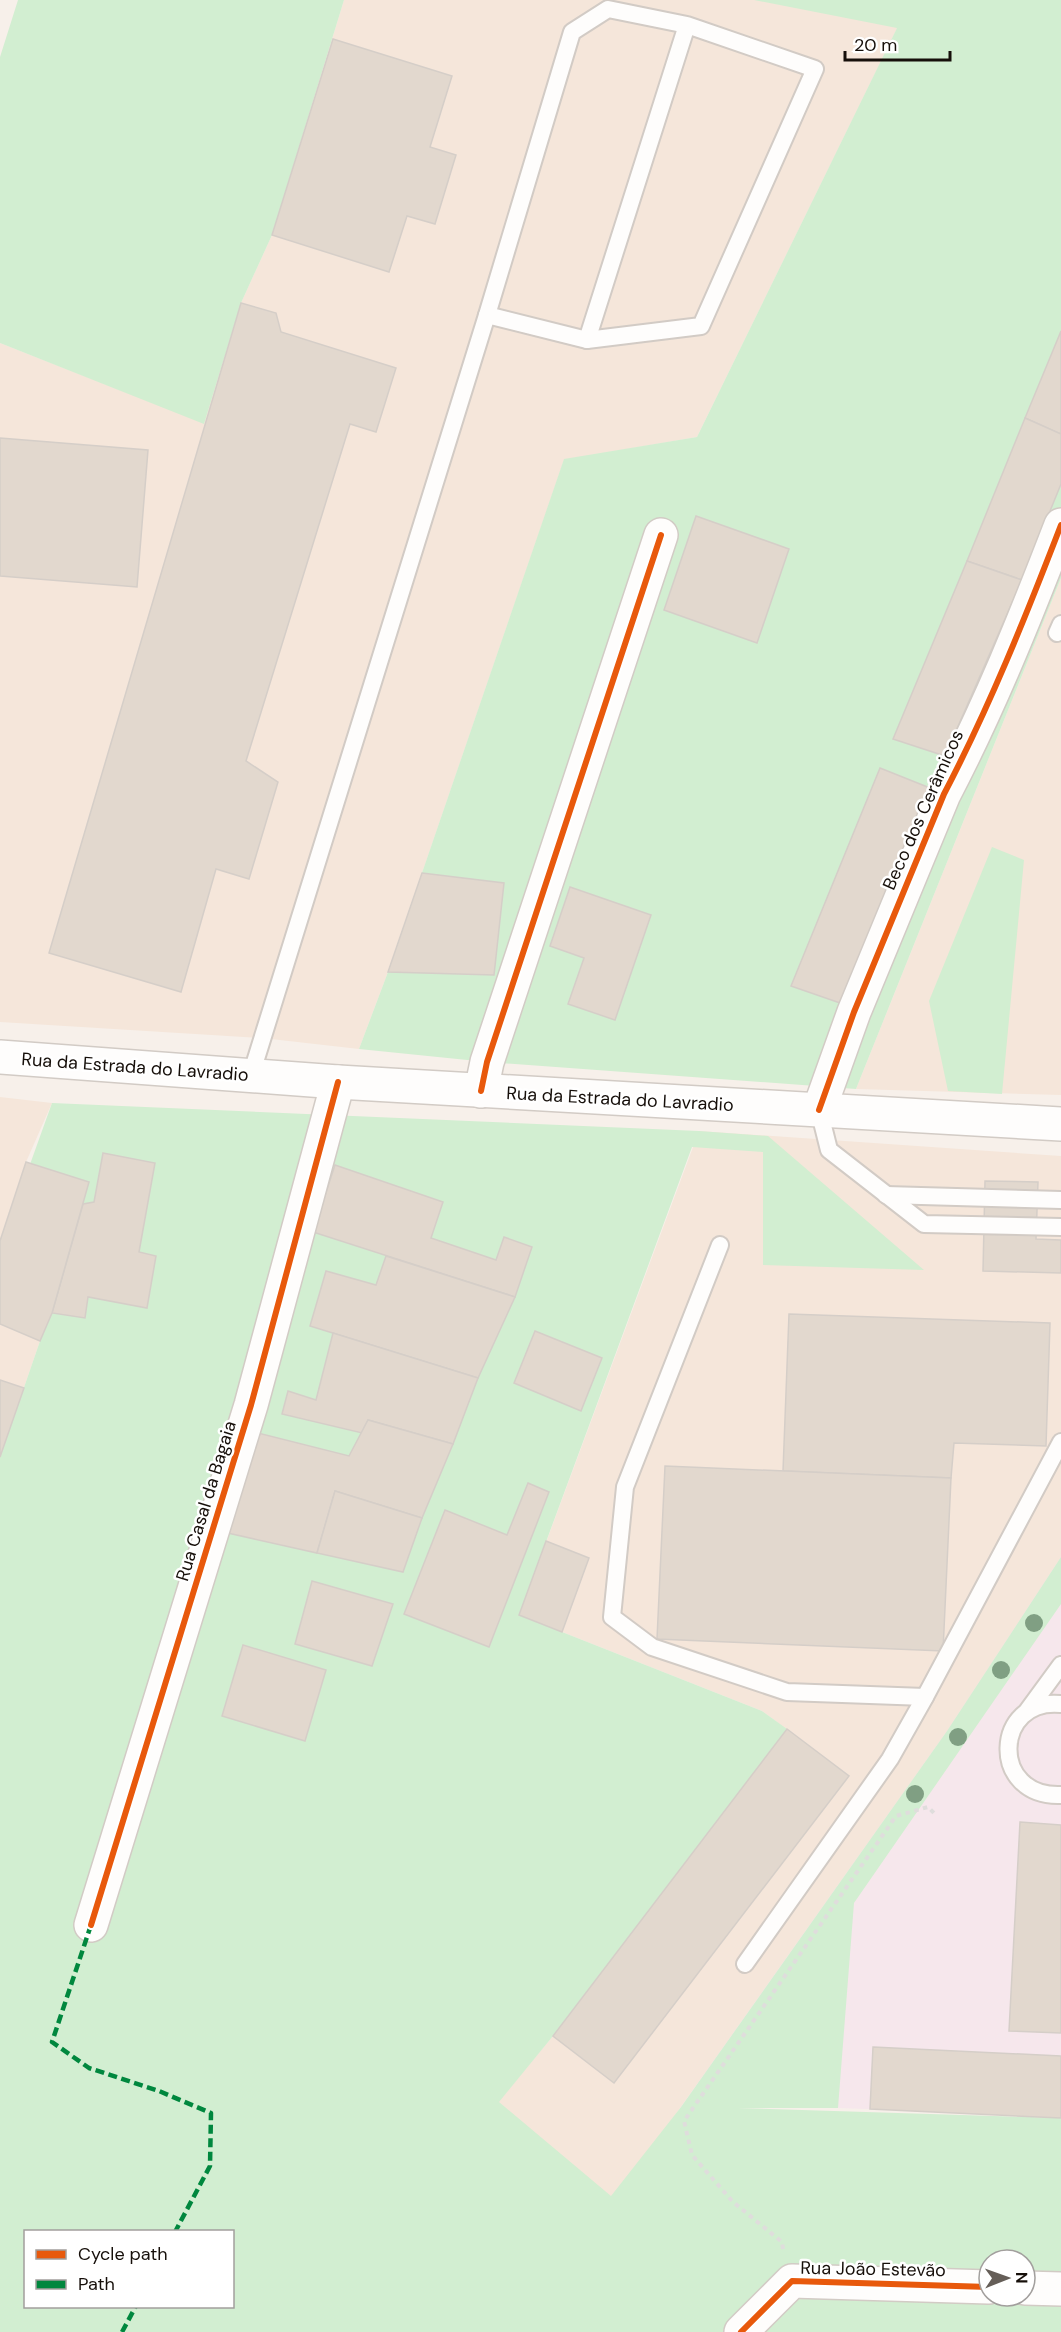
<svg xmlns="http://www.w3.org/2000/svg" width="1061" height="2332" viewBox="0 0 1061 2332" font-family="'DM Sans',sans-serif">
<rect width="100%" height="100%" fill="#f7f0ea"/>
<!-- commercial -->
<path fill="#f6e7ec" d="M1061,1552V2116L838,2108L681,2107Z"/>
<!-- built -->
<g fill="#f5e6da">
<path d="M344,0H911L697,437L564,460L388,972L359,1049L262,1038L0,1022V343L204,423L241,303L272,235Z"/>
<path d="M1061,578V1095L856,1089Z"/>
<path d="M0,1097L52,1103L26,1162L0,1241Z"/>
<path d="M699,1131L1061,1156V1557L947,1731L661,2135L611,2197L498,2102L553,2036L786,1729L762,1711L519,1615Z"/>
<path d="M0,1324L40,1341L0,1457Z"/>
</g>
<!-- green -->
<g fill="#d2eed1" fill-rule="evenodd">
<path d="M18,0H344L272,235L241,303L204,424L0,343V57Z"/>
<path d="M754,0H1061V578L856,1089L487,1062L359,1049L388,972L564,459L697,437L897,28Z"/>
<path d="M992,847L1024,860L1002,1094L948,1091L929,1001Z"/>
<path d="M52,1103L699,1131L768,1136L924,1270L763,1265V1152L692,1147L519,1615L762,1711L787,1729L553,2036L499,2102L611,2196L681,2107L947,1731L1061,1557V1604L854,1903L838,2108H738L1061,2118V2332H0V1457L40,1341L0,1324V1248ZM26,2232H232V2306H26ZM989,2260H1025V2296H989Z"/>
</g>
<!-- building -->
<g fill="#e2d8ce" stroke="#d5cec8" stroke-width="1.5">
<path d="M333,39L452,76L430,147L456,155L435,224L407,216L389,272L272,235Z"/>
<path d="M241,303L276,313L281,332L396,368L376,432L350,424L246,761L278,782L249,879L216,869L181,992L49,953Z"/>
<path d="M1061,331V434L1025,418Z"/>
<path d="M1025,418L1061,434V484L1022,580L967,561Z"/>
<path d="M0,438L148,450L137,587L0,576Z"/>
<path d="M696,516L789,549L757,643L664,610Z"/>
<path d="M967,561L1022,580L945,756L893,739Z"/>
<path d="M880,768L930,788L843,1004L791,986Z"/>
<path d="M422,873L504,883L494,975L388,972Z"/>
<path d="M570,887L651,915L615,1020L568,1004L584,958L550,946Z"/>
<path d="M103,1153L155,1163L139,1252L156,1256L147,1308L88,1297L85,1318L52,1313L83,1204L94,1202Z"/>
<path d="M26,1162L89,1182L52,1313L40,1341L0,1324V1241Z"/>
<path d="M335,1165L443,1202L431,1238L496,1260L504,1237L532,1247L515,1297L313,1232Z"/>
<path d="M985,1181L1038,1182L1036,1239L1061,1240V1273L983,1271Z"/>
<path d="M386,1256L515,1297L478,1378L310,1326L326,1271L376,1285Z"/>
<path d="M789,1314L1050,1323L1046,1446L954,1443L951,1478L783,1471Z"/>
<path d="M535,1331L602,1358L581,1411L514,1383Z"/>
<path d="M333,1333L478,1378L453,1444L368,1420L362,1433L282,1414L288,1391L316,1400Z"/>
<path d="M0,1380L24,1388L0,1457Z"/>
<path d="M368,1420L453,1444L422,1518L335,1491L317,1553L223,1532L254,1432L349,1456Z"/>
<path d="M665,1466L951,1478L943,1651L657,1639Z"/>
<path d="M528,1483L549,1492L489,1647L404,1614L445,1510L507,1535Z"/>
<path d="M335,1491L422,1518L403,1572L317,1553Z"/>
<path d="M546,1541L589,1558L562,1632L519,1615Z"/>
<path d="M312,1581L393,1604L372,1666L295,1644Z"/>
<path d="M243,1645L326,1670L305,1741L222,1716Z"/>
<path d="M787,1729L849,1776L614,2083L553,2036Z"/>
<path d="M1020,1822L1061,1825V2033L1009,2031Z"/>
<path d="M873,2047L1061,2056V2118L870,2109Z"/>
</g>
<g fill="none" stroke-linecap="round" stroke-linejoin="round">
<defs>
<g id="lane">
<path d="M487,315L587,340"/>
<path d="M1057,633L1061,624"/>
<path d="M251,1075L487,315L572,32L608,9L687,25L815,69L701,326L587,340L687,25"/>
<path d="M819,1110L829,1150L924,1224L1061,1227"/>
<path d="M886,1195L1061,1200"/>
<path d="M720,1245L625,1487L612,1617L652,1647L787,1692L925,1697"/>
<path d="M1061,1704C993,1697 989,1798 1061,1795"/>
<path d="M1028,1710L1061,1665"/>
<path d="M745,1964L890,1759L925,1697L1061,1442"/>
</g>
<g id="street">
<path d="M481,1091L487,1062L661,535"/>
<path d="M819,1110L854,1012L944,794C989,708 1026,616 1061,525"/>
<path d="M91,1925L251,1405L338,1082"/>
<path d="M1025,2288L1061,2289"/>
<path d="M741,2332L792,2281L989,2287"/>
</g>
<path id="primary" d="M0,1057L338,1082L1061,1124"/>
</defs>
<!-- lane casing -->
<use href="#lane" stroke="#d2cbc5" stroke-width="20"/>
<!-- street casing -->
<use href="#street" stroke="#d2cbc5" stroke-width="36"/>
<!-- primary casing -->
<use href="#primary" stroke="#d2cbc5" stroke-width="36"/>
<!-- path -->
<path stroke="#dfdddc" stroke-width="4" stroke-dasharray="4.5 4.5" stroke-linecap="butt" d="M783,2249L782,2242L733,2202L692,2155L684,2121L896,1816L928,1807L937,1816"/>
<!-- lane -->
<use href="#lane" stroke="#fefdfc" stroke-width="16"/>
<!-- street -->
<use href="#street" stroke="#fefdfc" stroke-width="33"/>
<!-- primary -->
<use href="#primary" stroke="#fefdfc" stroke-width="33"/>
<!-- quiet -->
<g stroke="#00873e" stroke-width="4.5" stroke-dasharray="9 4.5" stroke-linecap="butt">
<path d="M91,1925L52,2042L89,2068L159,2091L211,2113L210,2166L175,2232"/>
<path d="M122,2332L136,2306"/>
</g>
<defs>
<g id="cycleway">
<path d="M481,1091L487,1062L661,535"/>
<path d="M819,1110L854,1012L944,794C989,708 1026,616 1061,525"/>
<path d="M91,1925L251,1405L338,1082"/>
<path d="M741,2332L792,2281L989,2287"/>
</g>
</defs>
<!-- cycleway casing -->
<use href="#cycleway" stroke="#fff" stroke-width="10"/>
<!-- cycleway -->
<use href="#cycleway" stroke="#e8590c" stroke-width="6"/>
</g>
<!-- trees -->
<g fill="#809f83">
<circle cx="1034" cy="1623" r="9"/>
<circle cx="1001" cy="1670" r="9"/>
<circle cx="958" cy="1737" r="9"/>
<circle cx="915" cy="1794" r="9"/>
</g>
<g text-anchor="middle" stroke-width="5" stroke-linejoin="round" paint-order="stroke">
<!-- street labels -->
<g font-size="18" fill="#160f0a" stroke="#fff">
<text transform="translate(923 810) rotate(-66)" y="6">Beco dos Cerâmicos</text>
<text transform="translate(135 1067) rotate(4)" y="6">Rua da Estrada do Lavradio</text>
<text transform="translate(620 1099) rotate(3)" y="6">Rua da Estrada do Lavradio</text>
<text transform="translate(206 1501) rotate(-73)" y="6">Rua Casal da Bagaia</text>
<text transform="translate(873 2269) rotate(1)" y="6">Rua João Estevão</text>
</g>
</g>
<!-- legend -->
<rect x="24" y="2230" width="210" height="78" fill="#ffffff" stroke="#a29f9d" stroke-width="1.5"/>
<rect x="36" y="2250" width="30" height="9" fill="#e8590c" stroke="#a29f9d" stroke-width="1.5"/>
<text x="78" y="2260" font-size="18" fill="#160f0a">Cycle path</text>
<rect x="36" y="2280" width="30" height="9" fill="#00873e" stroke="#a29f9d" stroke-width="1.5"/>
<text x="78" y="2290" font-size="18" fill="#160f0a">Path</text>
<!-- north arrow -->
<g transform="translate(1007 2278) rotate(89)"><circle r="28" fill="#ffffff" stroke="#a29f9d" stroke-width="1.5"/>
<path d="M0-4.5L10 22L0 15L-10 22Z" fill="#655e58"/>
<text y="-9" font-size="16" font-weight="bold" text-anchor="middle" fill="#160f0a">N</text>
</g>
<!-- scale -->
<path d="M845 51v9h105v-9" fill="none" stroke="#160f0a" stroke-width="3"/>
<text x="854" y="51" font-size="18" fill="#160f0a" stroke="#ffffff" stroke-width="4.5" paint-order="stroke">20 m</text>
</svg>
